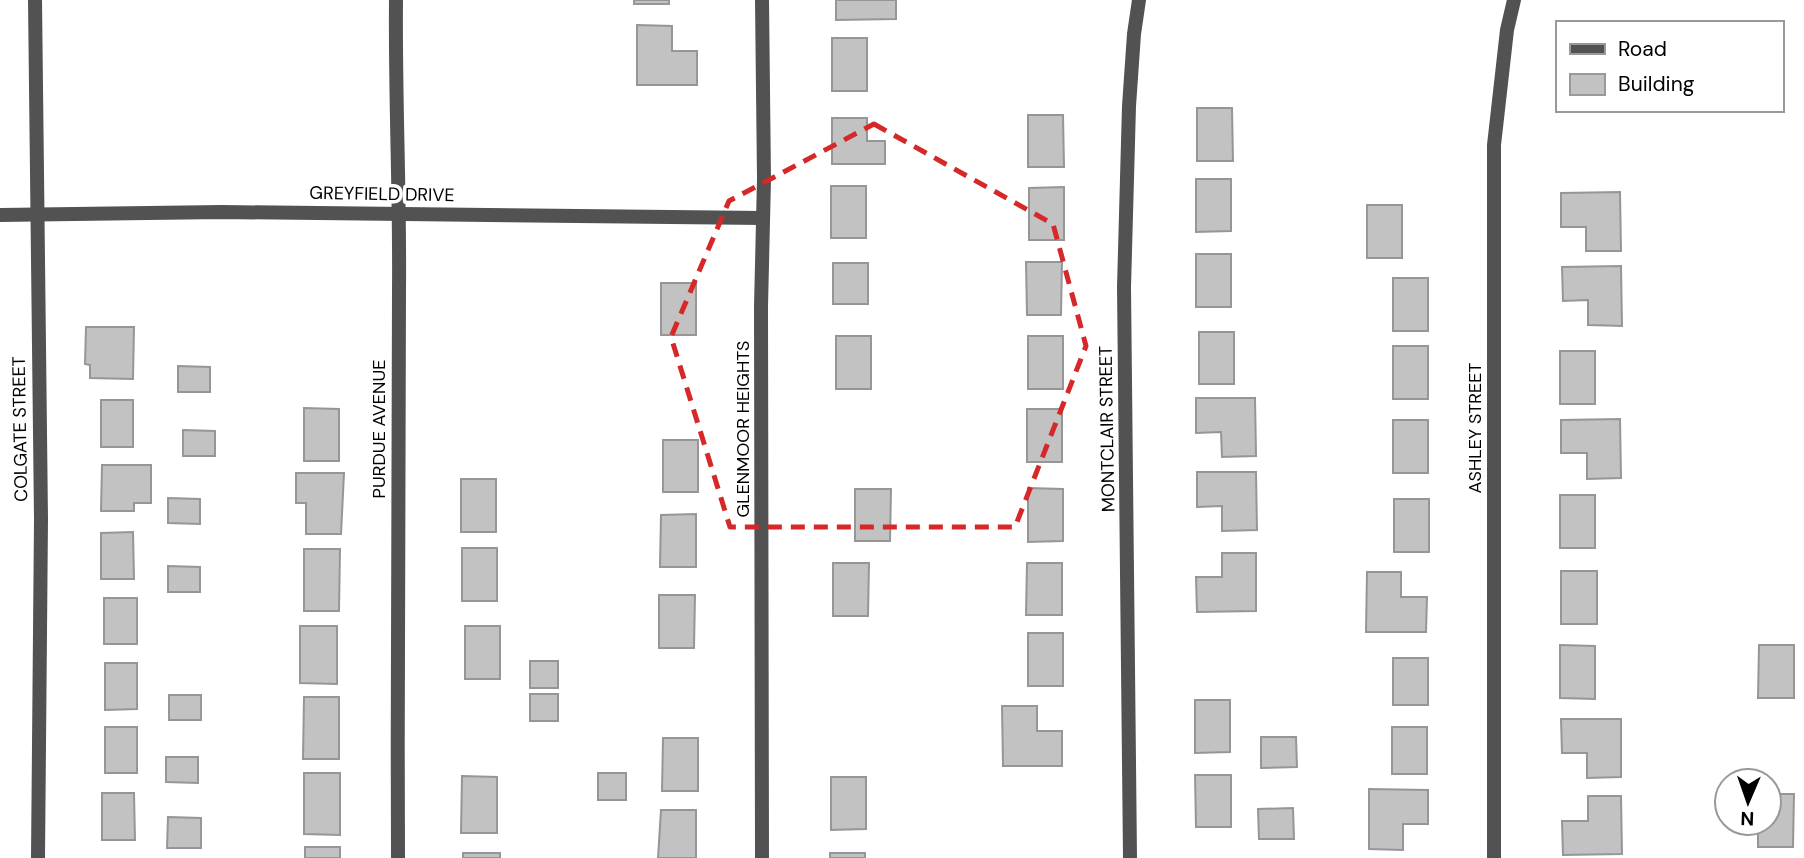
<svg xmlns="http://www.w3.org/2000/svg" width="1804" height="858" viewBox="0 0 1804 858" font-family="'DM Sans',sans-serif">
<rect width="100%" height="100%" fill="#fff"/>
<!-- building -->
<g fill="#c2c2c2" stroke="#969696" stroke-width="2">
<rect x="634" y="0" width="35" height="4"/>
<path d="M836,0H896V19L836,20Z"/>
<path d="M637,25L672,26V51H697V85H637Z"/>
<rect x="832" y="38" width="35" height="53"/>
<path d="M1197,108H1232L1233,161H1197Z"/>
<path d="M1028,115H1063L1064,167H1028Z"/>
<path d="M832,118H867V141H885V164H832Z"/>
<path d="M1196,179H1231V231L1196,232Z"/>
<rect x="831" y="186" width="35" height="52"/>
<path d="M1064,187V240H1029V188Z"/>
<path d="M1620,192L1621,251H1586V227H1561V193Z"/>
<rect x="1367" y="205" width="35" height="53"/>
<rect x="1196" y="254" width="35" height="53"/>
<path d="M1026,262H1062L1061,315H1027Z"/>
<rect x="833" y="263" width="35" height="41"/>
<path d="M1621,266L1622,326L1588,325V300L1563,301L1562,267Z"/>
<rect x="1393" y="278" width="35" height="53"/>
<rect x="661" y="283" width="35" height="52"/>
<path d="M86,327H134L133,379L90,378V365L85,364Z"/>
<rect x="1199" y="332" width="35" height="52"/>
<rect x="836" y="336" width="35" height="53"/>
<rect x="1028" y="336" width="35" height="53"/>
<rect x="1393" y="346" width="35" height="53"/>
<rect x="1560" y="351" width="35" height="53"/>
<path d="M178,366L210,367V392H178Z"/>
<path d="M1196,398H1255L1256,456L1222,457L1221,432L1196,433Z"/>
<rect x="101" y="400" width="32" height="47"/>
<path d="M304,408L339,409V461H304Z"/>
<rect x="1027" y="409" width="35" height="53"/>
<path d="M1620,419L1621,478L1587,479V453H1561V420Z"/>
<rect x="1393" y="420" width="35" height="53"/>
<path d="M183,430L215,431V456H183Z"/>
<rect x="663" y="440" width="35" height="52"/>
<path d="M102,465H151V503H134V511H101Z"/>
<path d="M1197,472H1256L1257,530L1222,531V506L1197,507Z"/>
<path d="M296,473H344L341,534H306V503H296Z"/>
<rect x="461" y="479" width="35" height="53"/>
<path d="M1028,488L1063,489V541L1028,542Z"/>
<path d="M855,489H891L890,541H855Z"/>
<rect x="1560" y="495" width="35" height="53"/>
<path d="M168,498L200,499V524L168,523Z"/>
<rect x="1394" y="499" width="35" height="53"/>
<path d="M696,514V567H660L661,515Z"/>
<path d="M133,532L134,579H101V533Z"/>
<rect x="462" y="548" width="35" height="53"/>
<path d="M304,549H340L339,611H304Z"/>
<path d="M1222,553H1256V611L1197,612L1196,577H1222Z"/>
<path d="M833,563H869L868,616H833Z"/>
<path d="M1027,563H1062V615H1026Z"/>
<path d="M168,566L200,567V592H168Z"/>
<rect x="1561" y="571" width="36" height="53"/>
<path d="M1367,572H1401V597H1427L1426,632H1366Z"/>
<path d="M659,595H695L694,648H659Z"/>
<rect x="104" y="598" width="33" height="46"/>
<path d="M300,626H337V684L300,683Z"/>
<rect x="465" y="626" width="35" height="53"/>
<rect x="1028" y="633" width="35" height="53"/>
<path d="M1560,645L1595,646V699L1560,698Z"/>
<path d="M1759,645H1794V698H1758Z"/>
<rect x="1393" y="658" width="35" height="47"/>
<rect x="530" y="661" width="28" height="27"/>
<path d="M105,663H137V709L105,710Z"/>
<rect x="530" y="694" width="28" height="27"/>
<rect x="169" y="695" width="32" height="25"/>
<path d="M304,697H339V759H303Z"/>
<path d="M1195,700H1230V752L1195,753Z"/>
<path d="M1002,706H1037V731H1062V766H1003Z"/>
<path d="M1561,719H1621V777L1587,778V753H1562Z"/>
<rect x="105" y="727" width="32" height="46"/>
<rect x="1392" y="727" width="35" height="47"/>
<path d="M1261,737H1296L1297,767L1261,768Z"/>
<path d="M663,738H698V791H662Z"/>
<path d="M166,757H198V783L166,782Z"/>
<path d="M304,773H340V835L304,834Z"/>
<rect x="598" y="773" width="28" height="27"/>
<path d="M1195,775H1231V827H1196Z"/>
<path d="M462,776L497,777V833H461Z"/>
<path d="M831,777H866V829L831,830Z"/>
<path d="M1369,789L1428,790V824H1403V850L1369,849Z"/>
<path d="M102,793H134L135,840H102Z"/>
<path d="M1769,794H1794L1793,847H1758V823H1769Z"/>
<path d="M1588,796H1621L1622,854L1563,855L1562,821H1588Z"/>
<path d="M1293,808L1294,839H1259L1258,809Z"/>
<path d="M661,810H696V858H658Z"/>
<path d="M168,817L201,818V848H167Z"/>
<rect x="305" y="847" width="35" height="11"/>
<rect x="463" y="853" width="37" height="5"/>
<rect x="830" y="853" width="35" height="5"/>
</g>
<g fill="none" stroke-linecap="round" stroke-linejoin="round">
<!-- street -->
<g stroke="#525252" stroke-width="14">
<path d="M35,0L41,519L38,858"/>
<path d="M396,0C395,97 400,194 399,291C399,480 397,669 398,858"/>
<path d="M0,215L222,212L763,218"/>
<path d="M762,858L761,307L764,179L762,0"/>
<path d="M1130,858L1124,287L1129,106L1134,34L1139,0"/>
<path d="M1494,858V145L1507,30L1514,0"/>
</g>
</g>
<!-- marked area -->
<path fill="none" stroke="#d62828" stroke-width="5" stroke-dasharray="14 9" stroke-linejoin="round" d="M874,124L1053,224L1086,346L1015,527H730L671,337L729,201Z"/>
<g text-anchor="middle" stroke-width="7" stroke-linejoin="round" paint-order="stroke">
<!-- street labels -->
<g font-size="18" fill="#000" stroke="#fff">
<text transform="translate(382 194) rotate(1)" y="6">GREYFIELD DRIVE</text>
<text transform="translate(1475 428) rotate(-90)" y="6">ASHLEY STREET</text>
<text transform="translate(20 429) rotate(-91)" y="6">COLGATE STREET</text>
<text transform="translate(379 429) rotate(-90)" y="6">PURDUE AVENUE</text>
<text transform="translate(743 429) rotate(-90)" y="6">GLENMOOR HEIGHTS</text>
<text transform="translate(1107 429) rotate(-91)" y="6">MONTCLAIR STREET</text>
</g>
</g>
<!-- legend -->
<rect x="1556" y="21" width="228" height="91" fill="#ffffff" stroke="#999999" stroke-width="2"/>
<rect x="1570" y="44" width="35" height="10" fill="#525252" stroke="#999999" stroke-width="2"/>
<text x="1618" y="56" font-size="21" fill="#000000">Road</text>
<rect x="1570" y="74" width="35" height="21" fill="#c2c2c2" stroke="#999999" stroke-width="2"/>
<text x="1618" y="91" font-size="21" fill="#000000">Building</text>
<!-- north arrow -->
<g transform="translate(1748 802) rotate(182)"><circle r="33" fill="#ffffff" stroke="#999999" stroke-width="2"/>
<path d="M0-5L12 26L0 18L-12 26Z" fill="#000000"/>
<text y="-10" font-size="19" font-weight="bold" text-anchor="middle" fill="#000000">N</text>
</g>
</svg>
